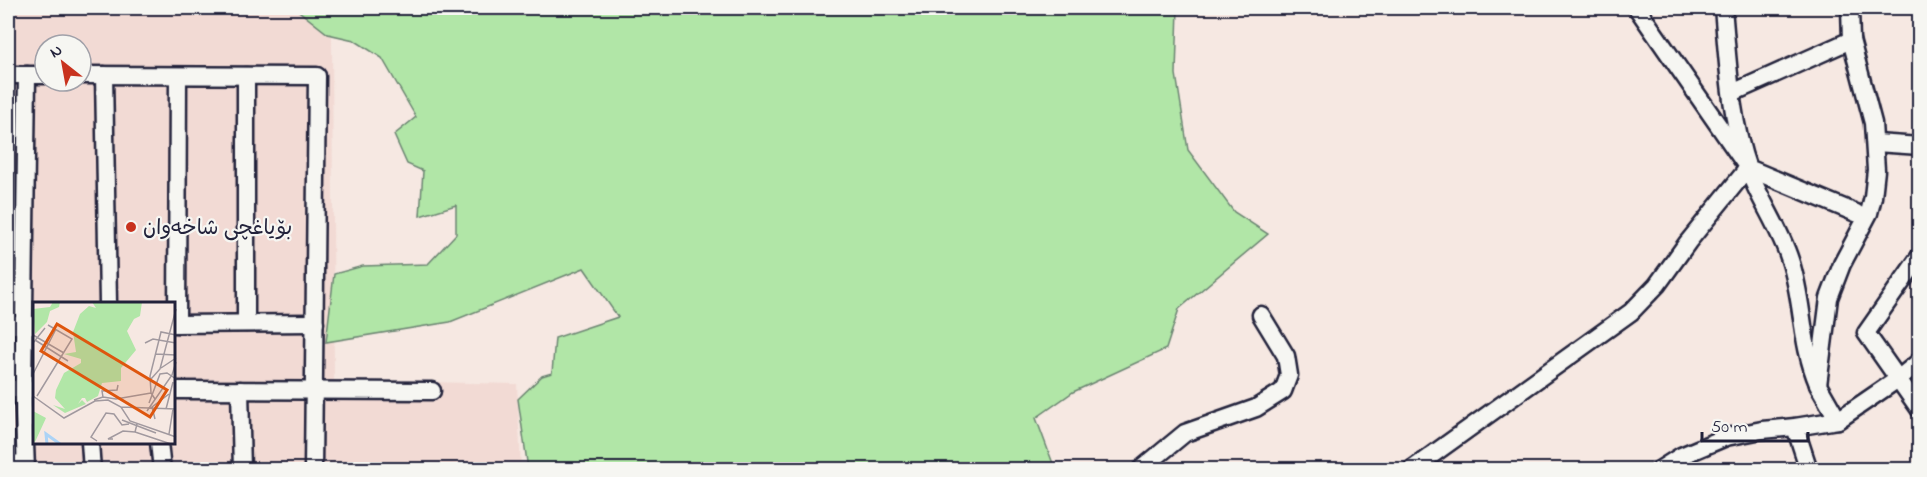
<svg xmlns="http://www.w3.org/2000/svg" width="1927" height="477" viewBox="0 0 1927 477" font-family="'Indie Flower','Playpen Sans Arabic',sans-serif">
<rect width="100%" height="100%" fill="#f6e8e2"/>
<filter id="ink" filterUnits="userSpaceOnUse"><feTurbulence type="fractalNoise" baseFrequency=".0167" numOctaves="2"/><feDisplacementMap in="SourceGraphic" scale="12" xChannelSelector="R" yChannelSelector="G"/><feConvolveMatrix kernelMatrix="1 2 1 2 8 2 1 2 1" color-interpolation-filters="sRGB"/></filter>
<g filter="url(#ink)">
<!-- built -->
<path fill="#f2dad4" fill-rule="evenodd" d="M8,8H295L332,37L334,380L517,384L521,469H8ZM45,45H81V81H45ZM34,303H174V442H34Z"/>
<!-- green -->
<path fill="#b1e6a7" stroke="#6a8471" stroke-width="1.5" d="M295,8H1178L1176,74L1188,150L1234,212L1268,234L1179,309L1166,349L1073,392L1036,418L1055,469H528L518,399L542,376L552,373L555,338L618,317L584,268L450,322L326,342L334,274L363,266L428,264L456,234V205L420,216L423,171L407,164L394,135L416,117L382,58L354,40L328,34Z"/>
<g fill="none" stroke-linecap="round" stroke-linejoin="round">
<defs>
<g id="minor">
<path d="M1637,8L1748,168L1856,213"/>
<path d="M1723,8C1728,61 1730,118 1748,169C1760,201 1780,228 1790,260C1804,302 1800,342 1818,384"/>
<path d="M8,75H45"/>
<path d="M81,75L317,76L313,470"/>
<path d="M104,75L108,303"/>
<path d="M1732,93L1851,40"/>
<path d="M1876,143L1920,146"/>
<path d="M1920,256L1866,333L1920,410"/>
<path d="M246,323V76"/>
<path d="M174,324L315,323"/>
<path d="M177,324L178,76"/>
<path d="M8,325H34"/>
<path d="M8,389H34"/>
<path d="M174,390L432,391"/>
<path d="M240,390L242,470"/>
<path d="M1838,420L1818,385L1829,298L1842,264L1869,213L1873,197L1876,170L1873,123L1851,40L1850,8"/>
<path d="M1795,427L1809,470"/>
<path d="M90,442L92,470"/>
<path d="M159,442L162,470"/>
<path d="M8,464L25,463"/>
<path d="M26,470L23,389L27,75"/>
<path d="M1140,470L1185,433L1256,408L1283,391L1289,375L1286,356L1261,315"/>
<path d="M1411,470L1631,312L1657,285L1688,242L1748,168"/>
<path d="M1659,470L1681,456L1726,437L1762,430L1795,427L1838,420L1898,379L1920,361"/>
</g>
</defs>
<!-- minor casing -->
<use href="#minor" stroke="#22223b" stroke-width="21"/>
<!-- minor -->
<use href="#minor" stroke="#f6f6f2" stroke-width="16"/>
</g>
</g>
<!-- markers -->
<circle fill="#c8321e" stroke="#f6f6f2" stroke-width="2" cx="131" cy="227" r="6"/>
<g text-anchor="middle" stroke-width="4.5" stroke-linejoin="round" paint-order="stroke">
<!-- poi labels -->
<g font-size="21" fill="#22223b" stroke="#f6f6f2" text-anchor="start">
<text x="143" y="234">بۆیاغچی شاخەوان</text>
</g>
</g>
<!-- overview -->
<g transform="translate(33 302)">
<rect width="142" height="142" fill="#f6e8e2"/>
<path d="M20,0H27L26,5L17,9L14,20L2,32L0,7L17,5ZM59,0H109L107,14L101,17L94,29L103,48L88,66V79L69,81L65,94L54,100L52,96H49L45,102L49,98L53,102L32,111L20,103L32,107L22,96L23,88L31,71L48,61V57L31,52L43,50L40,30L47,12L56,4L63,6ZM0,109L13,116L2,140L0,139Z" fill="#b1e6a7"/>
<path fill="none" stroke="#acd3f6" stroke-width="3" d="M14,142L13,132L27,142"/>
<path fill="none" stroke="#a1999f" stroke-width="1.5" d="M0,33L31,51M2,38L35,59M0,41L12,26M112,41L120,37L143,41M122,52L143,53M128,66L143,56M0,72L23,27M118,77L127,67L143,7M0,94L31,116L62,99L75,98L88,105L97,119L143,135M4,94L39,37L15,23M70,95L83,97L118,91M122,97L118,91L117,74L128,30L143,33M61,98L70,95L69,89L84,88L85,83M116,101L127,72L134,71L143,77M88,105L143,107M133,107L140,80M114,109L139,73L143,60M122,117L119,105L136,92M89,118L123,131M104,122L102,130L138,142M136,132L140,107M80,137H75L90,129L102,130M64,139L58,135L73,111L81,112L89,123L96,122"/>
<path fill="#de560e" fill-opacity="0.15" stroke="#de560e" stroke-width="3" d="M24,22L134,88L117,115L8,49Z"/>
<rect width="142" height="142" fill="none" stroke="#22223b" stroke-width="3"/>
</g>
<!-- margin -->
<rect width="1927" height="477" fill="none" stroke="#f6f6f2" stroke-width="30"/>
<rect x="15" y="15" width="1897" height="447" fill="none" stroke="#22223b" stroke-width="2" filter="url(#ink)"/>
<!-- north arrow -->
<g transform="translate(63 63) rotate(329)"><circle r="28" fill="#f6f6f2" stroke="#a1a1a9" stroke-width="1.5"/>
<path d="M0-4.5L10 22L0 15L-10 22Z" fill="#c8321e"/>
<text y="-9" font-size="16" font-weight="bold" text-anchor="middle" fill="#22223b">N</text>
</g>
<!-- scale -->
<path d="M1702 432v9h106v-9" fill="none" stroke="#22223b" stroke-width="3"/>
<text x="1711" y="432" font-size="18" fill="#22223b" stroke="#f6f6f2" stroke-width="4.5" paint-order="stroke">50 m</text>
</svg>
